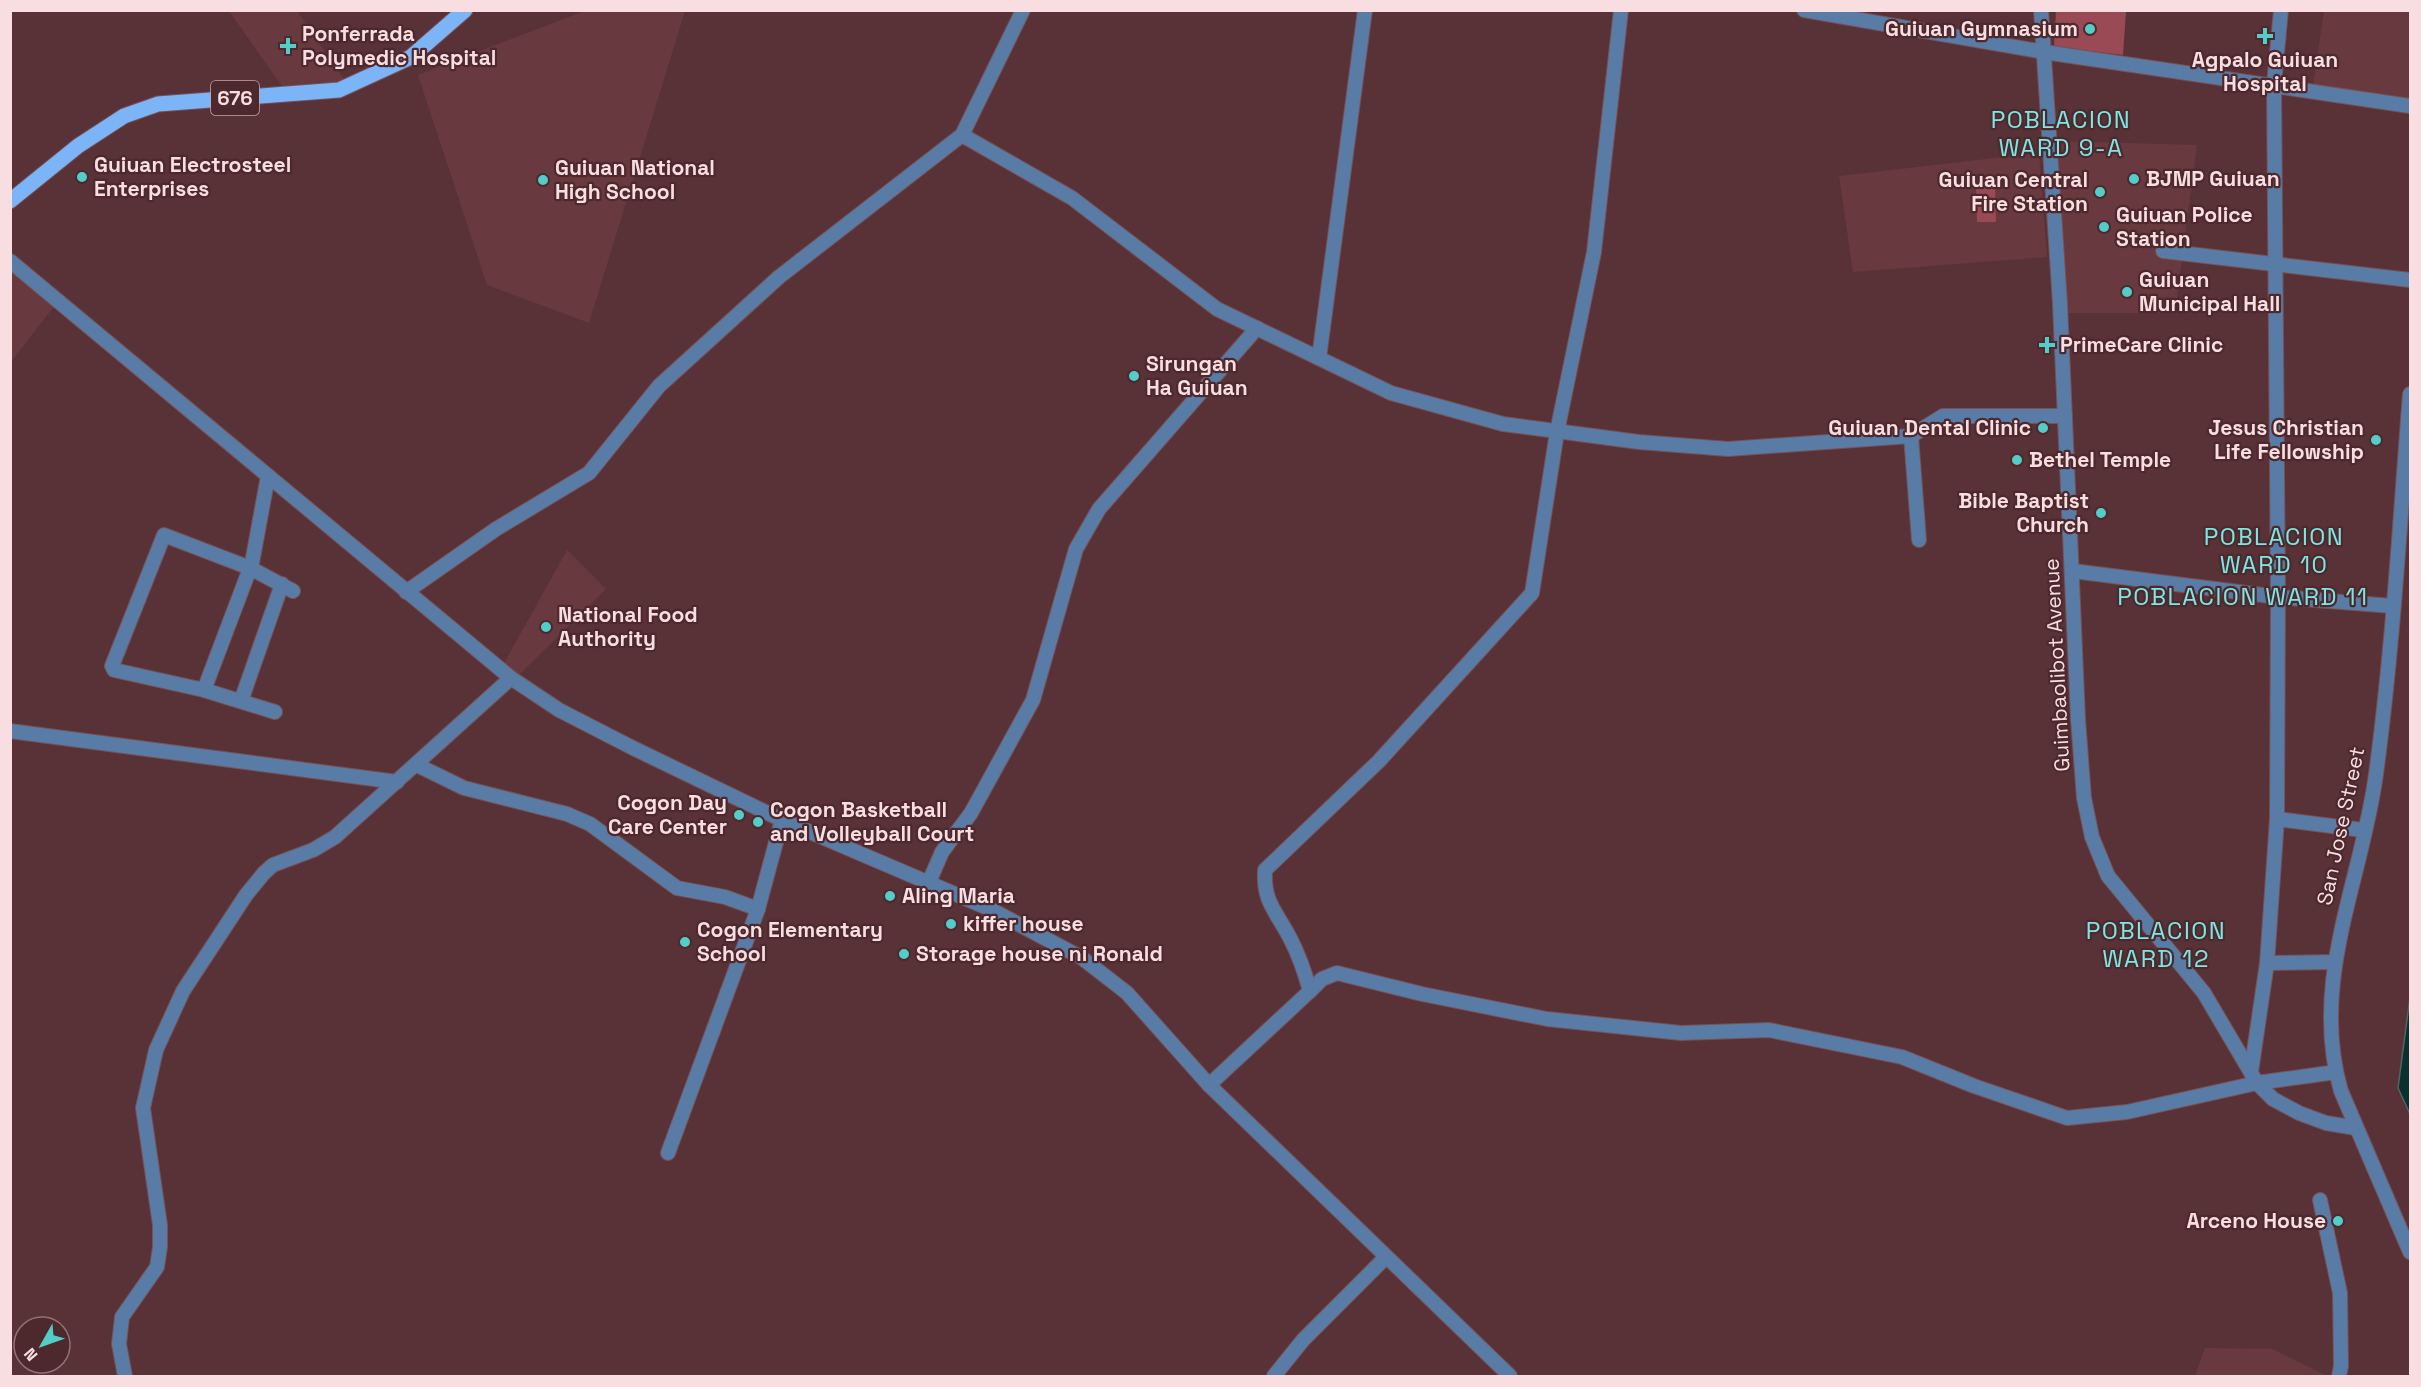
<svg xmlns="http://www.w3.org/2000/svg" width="2421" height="1387" viewBox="0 0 2421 1387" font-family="'Space Grotesk',sans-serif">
<rect width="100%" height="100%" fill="#593237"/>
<!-- built -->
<g fill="#68393f">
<path d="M229,11H297L346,82L284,89Z"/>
<path d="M584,11H685L589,323L487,285L418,75Z"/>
<path d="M2324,11H2410V100L2313,85Z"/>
<path d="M2057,141L2197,145L2175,313H2065Z"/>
<path d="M2039,153L2047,257L1853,272L1839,176Z"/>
<path d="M11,269L55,305L11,362Z"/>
<path d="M567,550L606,589L519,675L503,665Z"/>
<path d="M2205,1348L2272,1349L2327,1376H2195Z"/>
</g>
<!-- green -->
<g fill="#9a4a55">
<path d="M2056,11H2126L2123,55L2054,47Z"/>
<path d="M1976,184H1995L1996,222H1977Z"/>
</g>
<!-- water -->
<path fill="#083130" stroke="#506565" stroke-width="1.5" d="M2410,997V1114L2398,1088Z"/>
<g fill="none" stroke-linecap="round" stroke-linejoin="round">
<defs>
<g id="minor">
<path d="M1804,10L2044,52L2410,106"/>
<path d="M2041,10L2060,304L2078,719L2084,798L2092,837L2108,876L2204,993L2257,1083L2273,1099L2299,1113L2326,1123L2356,1128"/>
<path d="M2281,10L2274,84L2278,597L2393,606"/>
<path d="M962,135L1072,198L1217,309L1391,393L1503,424L1639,442L1728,449L1911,436L1943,416H2065"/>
<path d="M2163,251L2410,280"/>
<path d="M10,261L511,678L559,710L633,748L782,820L990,909L1082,958L1127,993L1209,1085L1510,1376"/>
<path d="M1319,358L1365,10"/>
<path d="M2410,394C2400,520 2393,648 2376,774C2362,880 2309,982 2341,1091L2410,1252"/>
<path d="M1911,436L1919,540"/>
<path d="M2073,571L2278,597L2277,819L2267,963L2251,1072"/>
<path d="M406,592L496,529L589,473L659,386L779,277L962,135L1023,10"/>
<path d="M204,690L252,563L268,476"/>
<path d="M241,701L282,584"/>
<path d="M275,712L204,690L114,670L112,666L164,535L250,568L293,591"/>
<path d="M10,731L397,782"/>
<path d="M417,765L464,788L567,814L590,824L677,888L725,897L758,909"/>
<path d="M2277,819L2363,830"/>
<path d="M929,882L942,852L971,813L1033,700L1076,549L1099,509L1257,328"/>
<path d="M2267,963L2335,962"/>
<path d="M1310,991L1322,979L1337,973L1422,994L1547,1019L1681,1033L1769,1030L1902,1057L1974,1086L2067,1118L2127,1112L2257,1083L2336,1072"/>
<path d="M1209,1085L1310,991C1305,973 1299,955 1290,938C1276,911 1263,902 1265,870L1379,761L1532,593L1557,432L1594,252L1621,10"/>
<path d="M668,1153L758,909L782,820"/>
<path d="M2320,1200L2340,1293L2341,1366L2339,1376"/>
<path d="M125,1376L119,1344L122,1317L157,1267L160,1247V1225L143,1108L156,1050L183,991L246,895L264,873L273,865L313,850L335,837L511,678"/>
<path d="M1274,1376L1303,1340L1386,1257"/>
</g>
<path id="major" d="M10,201L78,146L124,116L158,104L339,90L411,57L465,10"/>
</defs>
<!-- minor casing -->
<use href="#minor" stroke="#765155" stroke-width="16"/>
<!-- major casing -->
<use href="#major" stroke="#765155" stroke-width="17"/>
<!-- minor -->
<use href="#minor" stroke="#587ca5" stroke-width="14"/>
<!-- major -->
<use href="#major" stroke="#7bb5f8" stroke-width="15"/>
</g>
<!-- markers -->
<g fill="#53cdca" stroke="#4d282d" stroke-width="2">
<circle cx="2090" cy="29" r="6"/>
<path d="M2262 27h6v6h6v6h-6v6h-6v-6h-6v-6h6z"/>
<path d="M285 37h6v6h6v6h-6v6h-6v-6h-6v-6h6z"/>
<circle cx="82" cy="177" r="6"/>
<circle cx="2134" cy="179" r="6"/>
<circle cx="543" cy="180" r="6"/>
<circle cx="2100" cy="192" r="6"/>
<circle cx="2104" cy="227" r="6"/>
<circle cx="2127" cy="292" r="6"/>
<path d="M2044 336h6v6h6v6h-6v6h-6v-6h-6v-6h6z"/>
<circle cx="1134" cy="376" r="6"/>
<circle cx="2043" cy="428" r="6"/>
<circle cx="2376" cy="440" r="6"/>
<circle cx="2017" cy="460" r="6"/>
<circle cx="2101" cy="513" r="6"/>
<circle cx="546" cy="627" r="6"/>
<circle cx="739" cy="815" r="6"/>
<circle cx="758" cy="822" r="6"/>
<circle cx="890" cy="896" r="6"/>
<circle cx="951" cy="924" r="6"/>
<circle cx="685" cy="942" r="6"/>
<circle cx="904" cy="954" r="6"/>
<circle cx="2338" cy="1221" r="6"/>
</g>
<g text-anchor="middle" stroke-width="4.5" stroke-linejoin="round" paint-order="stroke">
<!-- shield labels -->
<rect fill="#4d282d" stroke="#c5a7aa" stroke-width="1.5" x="211" y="81" width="48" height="34" rx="4.5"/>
<g font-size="20" font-weight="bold" fill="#f8dee0">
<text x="235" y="105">676</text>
</g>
<!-- poi labels -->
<g font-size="21" font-weight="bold" fill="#f8dee0" stroke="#4d282d" text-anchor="start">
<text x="2078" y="36" text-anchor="end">Guiuan Gymnasium</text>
<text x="302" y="41">Ponferrada<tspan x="302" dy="24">Polymedic Hospital</tspan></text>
<text x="2265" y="67" text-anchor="middle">Agpalo Guiuan<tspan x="2265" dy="24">Hospital</tspan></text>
<text x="94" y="172">Guiuan Electrosteel<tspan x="94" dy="24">Enterprises</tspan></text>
<text x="555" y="175">Guiuan National<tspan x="555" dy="24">High School</tspan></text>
<text x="2146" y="186">BJMP Guiuan</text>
<text x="2088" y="187" text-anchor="end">Guiuan Central<tspan x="2088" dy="24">Fire Station</tspan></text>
<text x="2116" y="222">Guiuan Police<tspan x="2116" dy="24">Station</tspan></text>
<text x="2139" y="287">Guiuan<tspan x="2139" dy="24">Municipal Hall</tspan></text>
<text x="2060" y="352">PrimeCare Clinic</text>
<text x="1146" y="371">Sirungan<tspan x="1146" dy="24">Ha Guiuan</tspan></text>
<text x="2031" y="435" text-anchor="end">Guiuan Dental Clinic</text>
<text x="2364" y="435" text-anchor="end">Jesus Christian<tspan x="2364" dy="24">Life Fellowship</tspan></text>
<text x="2029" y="467">Bethel Temple</text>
<text x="2089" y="508" text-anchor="end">Bible Baptist<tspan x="2089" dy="24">Church</tspan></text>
<text x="558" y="622">National Food<tspan x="558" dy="24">Authority</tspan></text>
<text x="727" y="810" text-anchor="end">Cogon Day<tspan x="727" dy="24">Care Center</tspan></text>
<text x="770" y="817">Cogon Basketball<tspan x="770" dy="24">and Volleyball Court</tspan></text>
<text x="902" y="903">Aling Maria</text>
<text x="963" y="931">kiffer house</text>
<text x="697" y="937">Cogon Elementary<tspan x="697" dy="24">School</tspan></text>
<text x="916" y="961">Storage house ni Ronald</text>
<text x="2326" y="1228" text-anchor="end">Arceno House</text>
</g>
<!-- street labels -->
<g font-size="21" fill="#f8dee0" stroke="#4d282d">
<text transform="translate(2057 665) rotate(-93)" y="7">Guimbaolibot Avenue</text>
<text transform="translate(2341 826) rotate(-78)" y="7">San Jose Street</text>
</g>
<!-- quarter labels -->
<g font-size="24" letter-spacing="1.5" fill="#7ce8e4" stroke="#4d282d">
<text x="2061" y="128">POBLACION<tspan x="2061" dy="28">WARD 9-A</tspan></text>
<text x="2274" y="545">POBLACION<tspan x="2274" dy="28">WARD 10</tspan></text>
<text x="2243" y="605">POBLACION WARD 11</text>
<text x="2156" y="939">POBLACION<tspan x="2156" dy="28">WARD 12</tspan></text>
</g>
</g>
<!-- border -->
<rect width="2421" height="1387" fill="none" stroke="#f8dee0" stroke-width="24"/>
<!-- north arrow -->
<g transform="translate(42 1345) rotate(230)"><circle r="28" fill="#4d282d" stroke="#917175" stroke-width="1.5"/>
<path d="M0-4.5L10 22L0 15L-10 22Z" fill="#53cdca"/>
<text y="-9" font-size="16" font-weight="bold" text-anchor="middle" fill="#f8dee0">N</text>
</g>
</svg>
